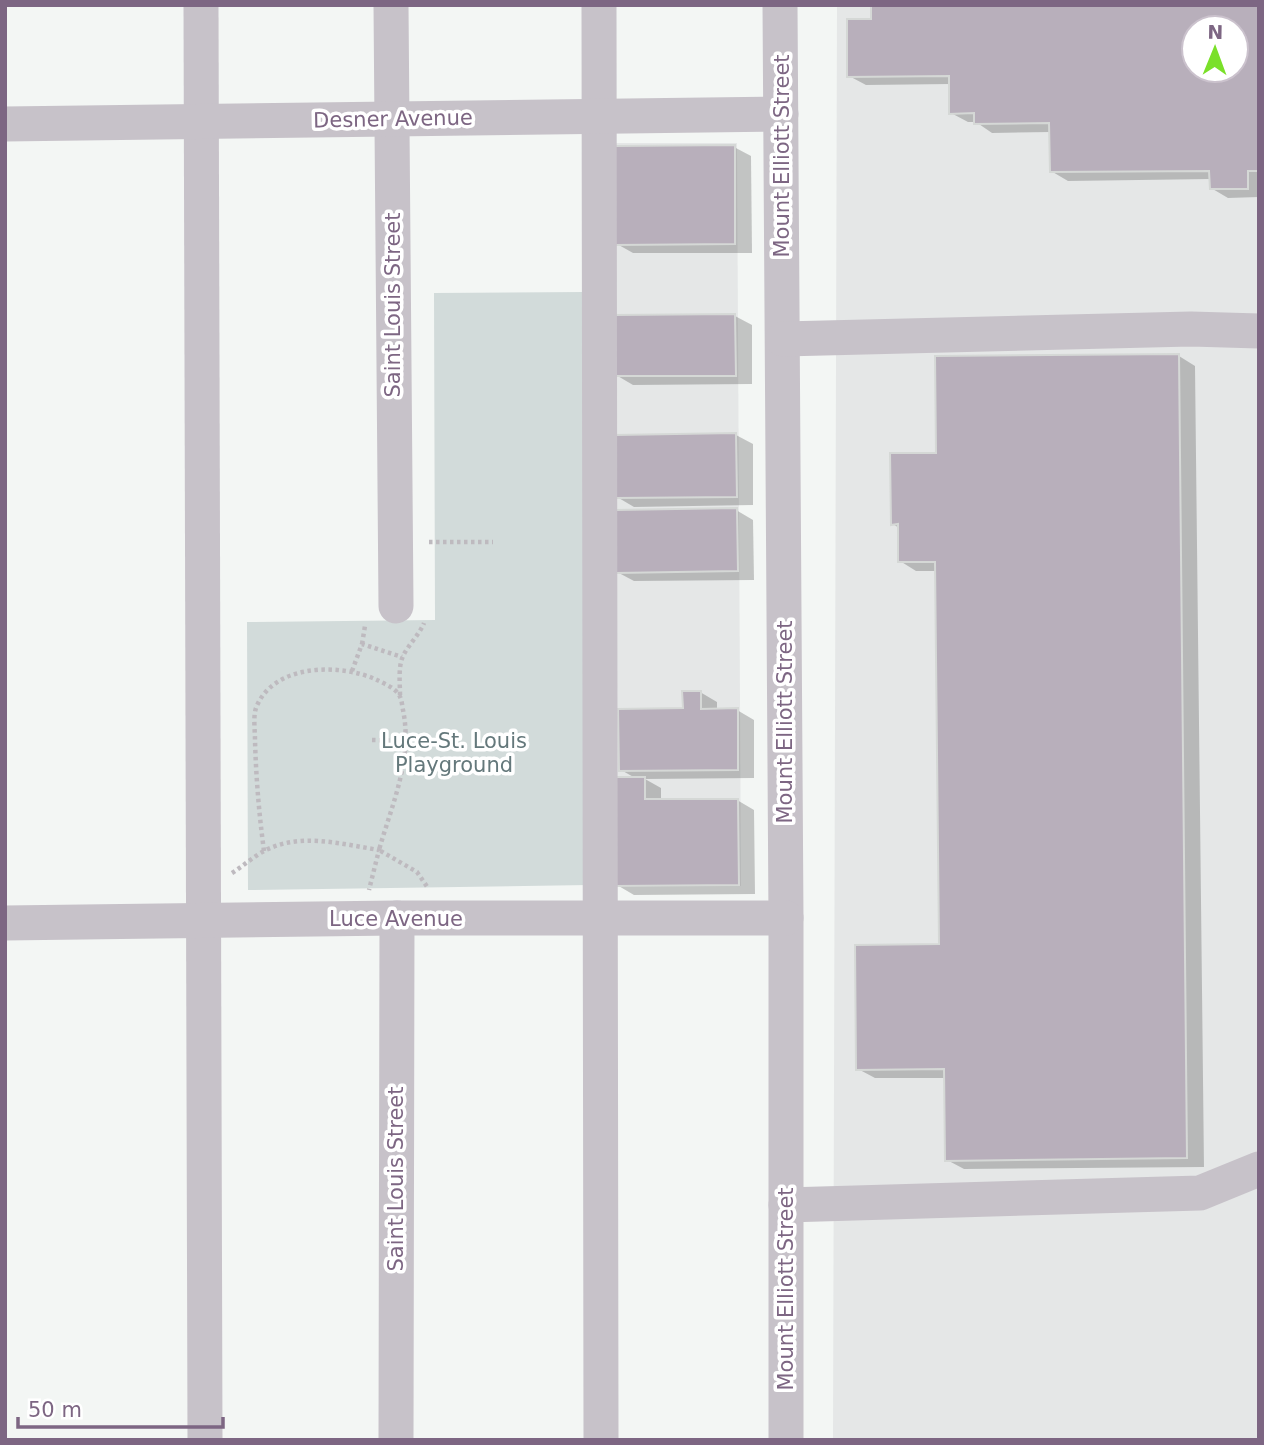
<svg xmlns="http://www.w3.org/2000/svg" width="1264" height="1445" viewBox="0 0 1264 1445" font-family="'DejaVu Sans',sans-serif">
<rect width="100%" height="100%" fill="#f3f6f4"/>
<!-- built -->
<g fill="#e5e7e7" fill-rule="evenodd">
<path d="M837,5H1259V1440H833ZM1194,28H1236V70H1194Z"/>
<path d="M612,143H737L741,886L618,887Z"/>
</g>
<!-- green -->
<path fill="#d2dbda" d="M584,292L589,885L248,890L247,622L435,620L434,293Z"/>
<!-- shadow -->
<g fill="#0003" fill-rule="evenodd">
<path d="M1259,5V197L1228,198L1211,188V179L1068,181L1051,171V132L992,133L976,122H968L951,113V84L866,85L849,76ZM1194,28H1236V70H1194Z"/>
<path d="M734,147L751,156L752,253H633L617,244Z"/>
<path d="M735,316L752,325V384L633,385L616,375V317Z"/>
<path d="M1179,356L1195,366L1204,1167L964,1169L947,1160L946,1078H875L858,1069L941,946L937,571H916L900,561L899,528L893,524L938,455Z"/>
<path d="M736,435L753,444V505L634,507L617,497Z"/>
<path d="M736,510L753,520L754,580L634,581L617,572Z"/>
<path d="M700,692L717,702V710H737L754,720V778L645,779L661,788V801L737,800L754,810L755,894L634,895L617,885L637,779L621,770L685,710Z"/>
</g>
<!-- building -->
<g fill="#b8afbb" stroke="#d5d8d6" stroke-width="2" fill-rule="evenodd">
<path d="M871,5H1259V171H1248V189H1210L1209,171L1050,172L1049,123L974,124V113L949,114V76L847,77V19H871ZM1194,28H1236V70H1194Z"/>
<path d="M735,145V244L615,245L614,146Z"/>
<path d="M735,314L736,376H614V315Z"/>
<path d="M1179,354L1187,1158L945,1161L944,1069L856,1070L855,945L939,944L935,562H898V524L891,525L890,453H936L935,356Z"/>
<path d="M736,433L737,497L616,498L615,435Z"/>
<path d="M737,508L738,571L616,573L615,510Z"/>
<path d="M682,691H701V709L738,708V770L619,771L618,709L683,708Z"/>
<path d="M615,777H645V799H738L739,885L616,886Z"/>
</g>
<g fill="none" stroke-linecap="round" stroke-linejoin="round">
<!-- path -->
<g stroke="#bebabf" stroke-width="4.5" stroke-dasharray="3.5 3.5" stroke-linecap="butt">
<path d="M429,542H493"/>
<path d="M362,644L365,626"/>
<path d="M352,671L362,644L402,657"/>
<path d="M400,695C400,683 398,667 403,656C409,644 419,635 424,623"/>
<path d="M372,740L406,741"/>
<path d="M264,851C259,814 256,777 255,740C255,730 253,717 256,708C273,663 341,663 377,680C385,684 395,688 399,695C402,699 402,706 403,710C413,759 392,804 379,850L417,872L428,888"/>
<path d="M232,873C243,866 253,857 264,851C300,832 341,844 379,850L369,890"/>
</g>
<!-- minor -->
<g stroke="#c7c2c9" stroke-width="35">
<path d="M201,5L205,1440"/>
<path d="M391,5L396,606"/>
<path d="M599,5L601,1440"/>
<path d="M780,5L786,918V1440"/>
<path d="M5,124L781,114"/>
<path d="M783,339L1191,329L1259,331"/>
<path d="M5,923L397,918H786"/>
<path d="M786,1205L1200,1193L1259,1169"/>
<path d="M396,1440L397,918"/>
</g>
</g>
<g text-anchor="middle" stroke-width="7" stroke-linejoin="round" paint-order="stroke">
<!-- street labels -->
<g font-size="21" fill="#7d6683" stroke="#fff">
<text transform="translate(393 119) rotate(-1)" y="7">Desner Avenue</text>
<text transform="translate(782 156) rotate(-90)" y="7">Mount Elliott Street</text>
<text transform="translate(393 305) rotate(-90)" y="7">Saint Louis Street</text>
<text transform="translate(785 722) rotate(-90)" y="7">Mount Elliott Street</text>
<text x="396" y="926">Luce Avenue</text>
<text transform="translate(396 1179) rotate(-90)" y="7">Saint Louis Street</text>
<text transform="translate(786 1289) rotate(-90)" y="7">Mount Elliott Street</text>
</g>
<!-- park labels -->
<g font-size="21" fill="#64787b" stroke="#fff">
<text x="454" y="748">Luce-St. Louis<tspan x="454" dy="24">Playground</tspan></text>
</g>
</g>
<!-- border -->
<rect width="1264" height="1445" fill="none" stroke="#7d6683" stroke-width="14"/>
<!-- north arrow -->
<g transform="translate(1215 49) rotate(1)"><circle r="33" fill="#ffffff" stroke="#cbc2cd" stroke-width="2"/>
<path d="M0-5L12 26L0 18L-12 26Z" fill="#7ae029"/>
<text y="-10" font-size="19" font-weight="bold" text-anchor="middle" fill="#7d6683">N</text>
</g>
<!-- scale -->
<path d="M18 1417v10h205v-10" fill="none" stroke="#7d6683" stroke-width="3.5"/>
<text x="28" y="1417" font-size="21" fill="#7d6683" stroke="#ffffff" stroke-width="5" paint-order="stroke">50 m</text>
</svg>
